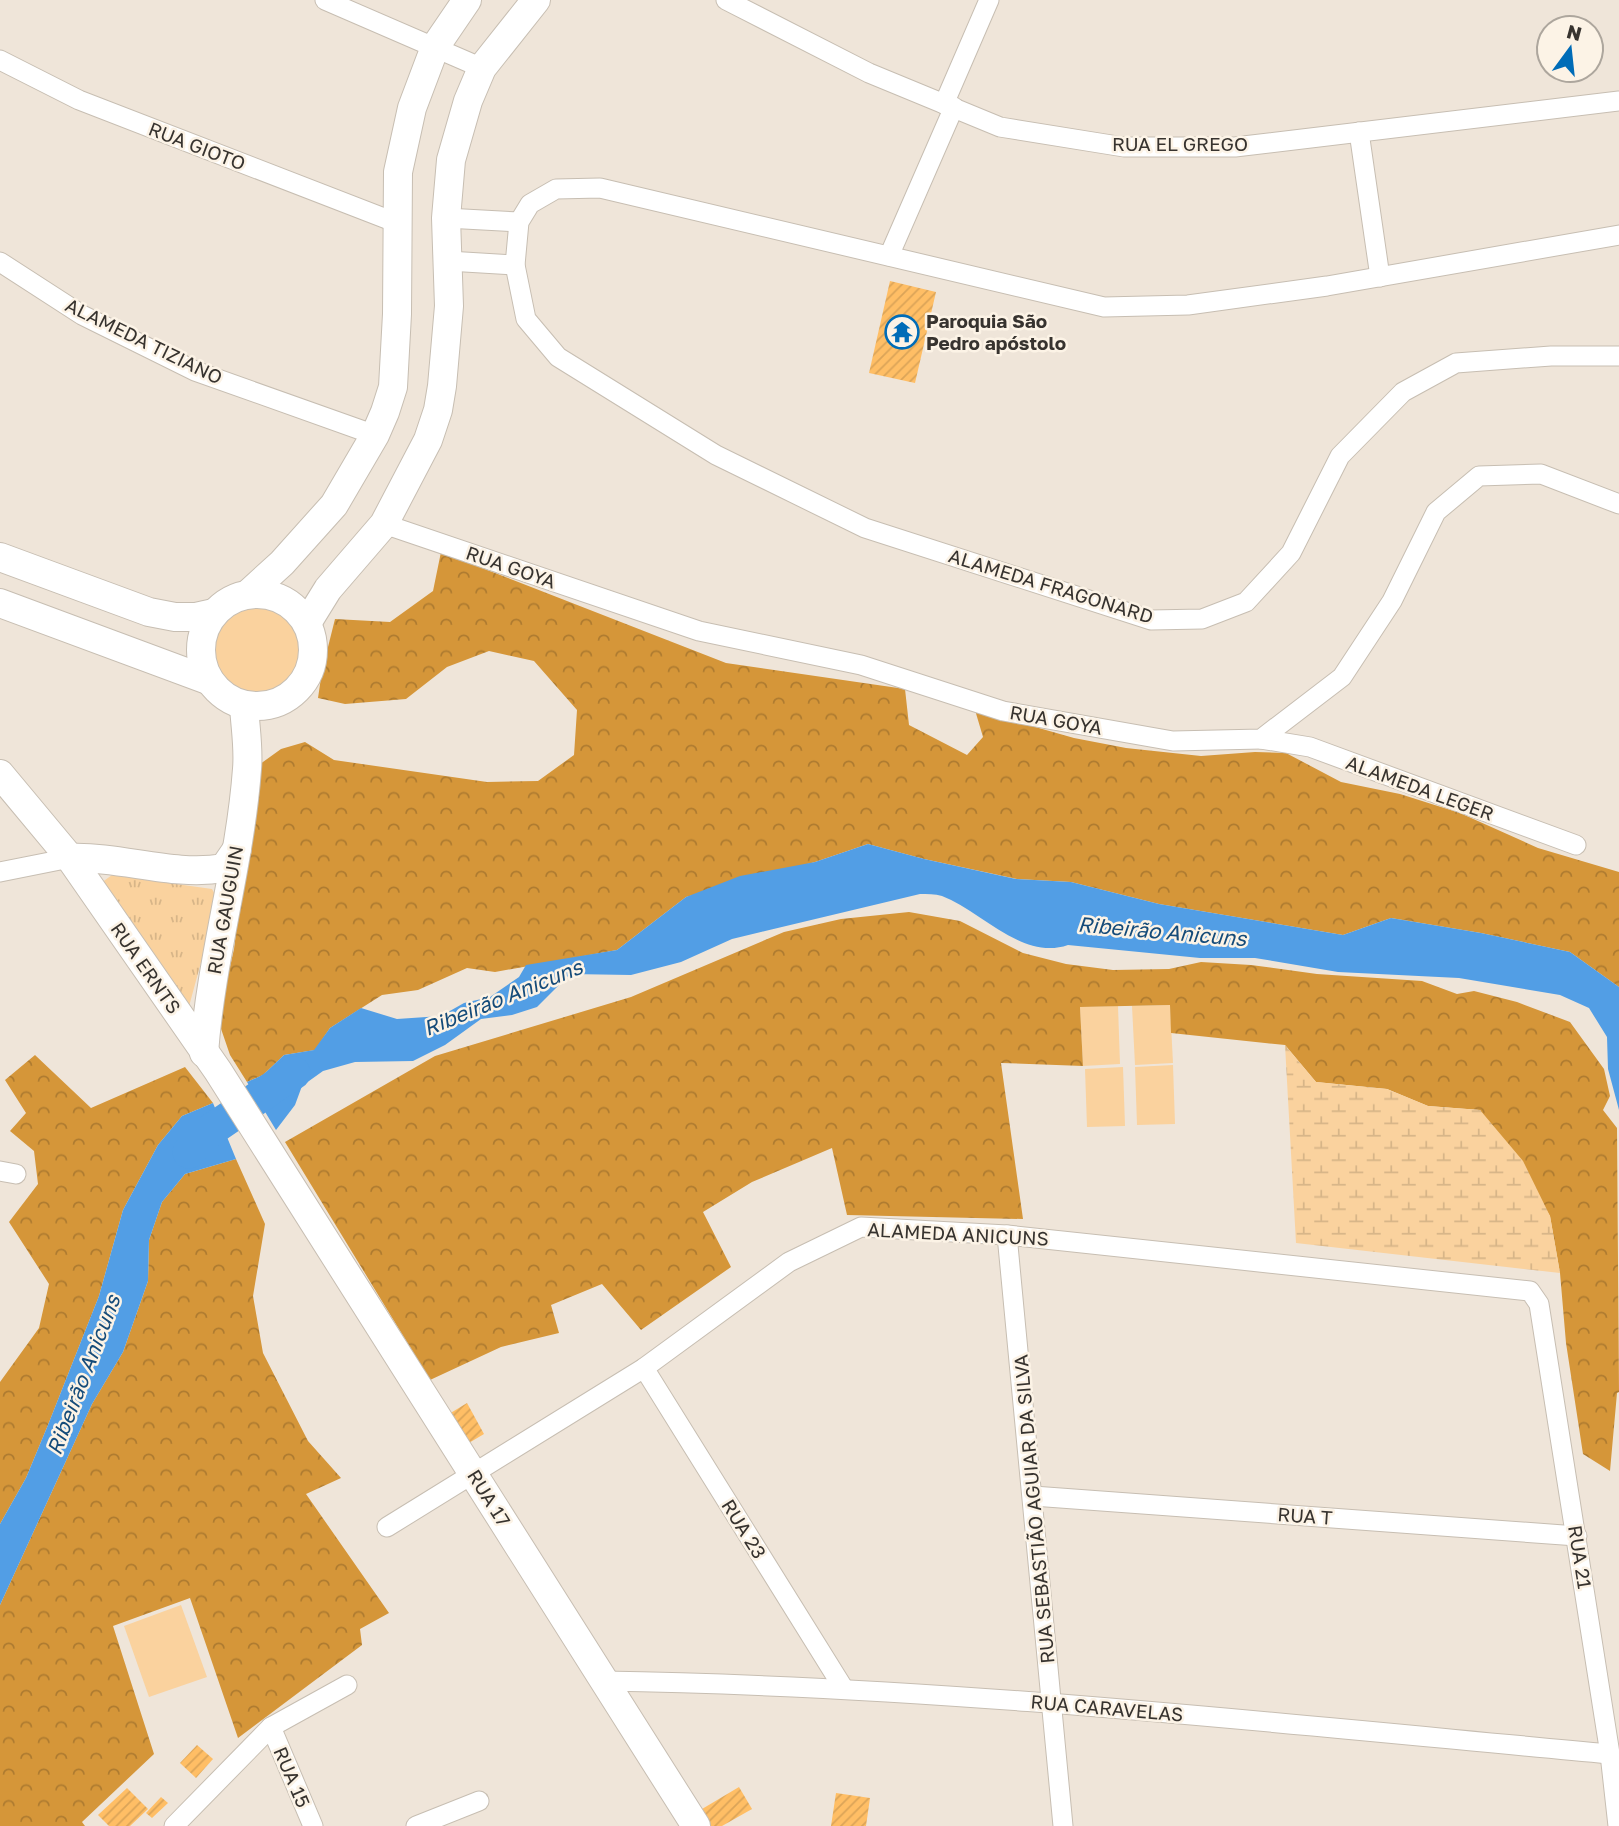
<svg xmlns="http://www.w3.org/2000/svg" width="1619" height="1826" viewBox="0 0 1619 1826" font-family="'Golos Text',sans-serif">
<defs>
<pattern id="forest-crowns" width="20" height="18" patternUnits="userSpaceOnUse" patternTransform="scale(1.75)"><rect width="20" height="18" fill="#d59639"/><path d="M2 6a3 3 0 1 1 6 0M12 15a3 3 0 1 1 6 0" fill="none" stroke="#ae7b30"/></pattern>
<pattern id="wetland-marsh" width="20" height="14" patternUnits="userSpaceOnUse" patternTransform="scale(1.75)"><rect width="20" height="14" fill="#fad29e"/><path d="M1 5h8M5 5V1M11 12h8M15 12V8" fill="none" stroke="#d7b588"/></pattern>
<pattern id="park-tufts" width="24" height="20" patternUnits="userSpaceOnUse" patternTransform="scale(1.75)"><rect width="24" height="20" fill="#fad29e"/><path d="M3 7l-1-3M5 7V3M7 7l1-3M15 17l-1-3M17 17v-4M19 17l1-3" fill="none" stroke="#d7b588"/></pattern>
<pattern id="building-hatch" width="6" height="6" patternUnits="userSpaceOnUse" patternTransform="scale(1.75)"><rect width="6" height="6" fill="#ffbe65"/><path d="M-1 1l2-2M0 6l6-6M5 7l2-2" fill="none" stroke="#dba458"/></pattern>
</defs>
<rect width="100%" height="100%" fill="#efe5d9"/>
<!-- grass -->
<g fill="#fad29e">
<circle cx="257" cy="651" r="45"/>
<path d="M1170,1005L1173,1063L1135,1065L1132,1006Z"/>
<path d="M1118,1006L1120,1064L1083,1066L1080,1007Z"/>
<path d="M1173,1065L1175,1124L1137,1125L1135,1067Z"/>
<path d="M1123,1067L1125,1126L1087,1127L1085,1069Z"/>
<path d="M181,1605L207,1677L149,1697L124,1626Z"/>
</g>
<!-- forest -->
<g fill="url(#forest-crowns)">
<path d="M441,552L726,663L905,689L909,725L967,755L983,737L975,710L1074,738L1126,748L1201,756L1255,752L1286,753L1341,782L1400,794L1460,813L1538,848L1619,872V987L1570,952L1481,933L1391,918L1343,935L1159,904L1071,882L1017,879L924,859L868,844L815,862L686,897L617,950L495,972L467,968L418,990L382,995L330,1028L315,1050L284,1055L263,1075L247,1082L230,1055L218,1020L234,949L256,767L281,749L305,742L334,760L487,782L538,781L574,755L577,710L534,661L489,651L447,667L406,699L345,704L318,698L322,671L335,619L390,622L433,591Z"/>
<path d="M909,912L960,921L1023,953L1066,964L1113,970L1169,969L1201,962L1251,965L1317,974L1422,981L1457,994L1474,991L1517,1002L1570,1022L1604,1069L1610,1096L1603,1110L1617,1128L1619,1392L1617,1393L1610,1471L1583,1454L1566,1343L1560,1273L1550,1216L1480,1110L1428,1106L1387,1089L1316,1082L1285,1045L1171,1033L1170,1005L1080,1007L1083,1066L1001,1063L1023,1219L847,1215L832,1148L752,1182L703,1212L731,1267L641,1330L602,1284L551,1305L559,1333L501,1347L430,1380L285,1142L435,1056L631,997L784,932L841,919Z"/>
<path d="M35,1055L91,1108L185,1067L213,1103L182,1116L158,1145L123,1210L99,1296L48,1425L26,1478L0,1524V1382L39,1328L49,1284L9,1222L38,1184L34,1151L10,1131L26,1113L5,1080Z"/>
<path d="M236,1159L265,1224L253,1296L263,1353L308,1441L341,1478L306,1494L389,1613L360,1629L362,1645L238,1738L190,1598L113,1626L154,1754L82,1822L85,1826H0V1605L92,1404L123,1352L148,1281L149,1240L162,1202L185,1174Z"/>
</g>
<!-- wetland -->
<path fill="url(#wetland-marsh)" d="M1285,1045L1316,1082L1387,1089L1428,1106L1480,1110L1523,1161L1550,1216L1560,1273L1296,1243Z"/>
<!-- park -->
<path fill="url(#park-tufts)" d="M112,875L212,889L218,900L188,1010L101,883Z"/>
<!-- water -->
<g fill="#529ee5">
<path d="M868,844L924,859L1016,879L1071,882L1159,904L1343,935L1391,918L1481,933L1570,952L1619,987V1110L1608,1069L1607,1037L1589,1008L1560,995L1459,978L1338,972L1255,958H1200L1068,945C1023,961 981,911 942,896C935,894 927,894 920,894L732,939L681,962L631,975L570,974L537,1007L512,1015L481,1019L445,1045L413,1061L355,1062L323,1071L302,1086L295,1105L276,1130L247,1082L263,1075L284,1055L314,1050L330,1028L361,1008L397,1019L441,1016L464,1003L490,997L519,977L526,965L617,950L686,897L740,876L815,862Z"/>
<path d="M213,1103L236,1159L185,1174L162,1202L149,1240L148,1281L123,1352L92,1404L0,1605V1524L26,1478L48,1425L99,1296L123,1210L158,1145L182,1116Z"/>
</g>
<g fill="none" stroke-linecap="round" stroke-linejoin="round">
<!-- river -->
<path stroke="#529ee5" stroke-width="33" d="M189,1152L211,1130L294,1073"/>
</g>
<!-- building -->
<g fill="url(#building-hatch)">
<path d="M890,281L936,292L915,383L869,373Z"/>
<path d="M467,1403L484,1434L462,1447L444,1417Z"/>
<path d="M197,1745L213,1759L196,1778L180,1763Z"/>
<path d="M739,1787L752,1809L722,1826H705L697,1812Z"/>
<path d="M127,1788L148,1809L130,1826H109L98,1815Z"/>
<path d="M836,1793L870,1798L866,1826H831Z"/>
<path d="M161,1797L168,1803L152,1818L146,1813Z"/>
</g>
<g fill="none" stroke-linecap="round" stroke-linejoin="round">
<defs>
<g id="street">
<path d="M325,0L482,68"/>
<path d="M726,0L869,73L1000,127L1124,147H1235L1619,101"/>
<path d="M0,60L79,100L397,223"/>
<path d="M944,104L989,0"/>
<path d="M1359,132L1380,277"/>
<path d="M446,218L519,222"/>
<path d="M1619,235L1327,286L1188,305L1104,307L600,188L556,189L530,204L519,222L515,265L526,319L558,357L716,455L865,528L1151,620L1202,619L1246,602L1291,553L1340,456L1403,392L1456,363L1551,356H1619"/>
<path d="M889,256L954,107"/>
<path d="M448,261L515,265"/>
<path d="M0,262L82,315L195,371L375,435"/>
<path d="M384,524L699,631L861,665L1003,711L1173,741L1261,739L1342,677L1392,601L1436,512L1479,476L1541,474L1619,504"/>
<path d="M1261,739L1310,747L1576,845"/>
<path d="M0,872L70,858"/>
<path d="M0,1171L16,1174"/>
<path d="M1007,1235L1063,1826"/>
<path d="M644,1368L844,1689"/>
<path d="M1033,1496L1577,1536"/>
<path d="M387,1527L644,1368L789,1262L861,1227L1007,1235L1530,1291L1539,1304L1610,1754L1618,1826"/>
<path d="M603,1681C940,1686 1275,1723 1610,1754"/>
<path d="M271,1727L313,1826"/>
<path d="M174,1826L271,1727L347,1685"/>
<path d="M416,1826L479,1801"/>
</g>
<g id="secondary">
<path d="M0,557L149,612L175,617H196L214,613"/>
<circle cx="257" cy="650" r="56"/>
<path d="M248,594L282,563L334,505L375,435L385,412L393,387L397,314L398,172L412,108L435,47L467,0"/>
<path d="M0,603L210,681"/>
<path d="M307,623L328,589L384,524L428,440L438,410L442,386L449,306L446,218L451,160L468,101L482,68L536,0"/>
<path d="M0,774L70,858L218,1071L696,1826"/>
<path d="M70,858C122,856 173,877 224,868L237,849"/>
<path d="M204,1053C211,957 240,864 247,769C249,748 245,726 244,705"/>
</g>
</defs>
<!-- street casing -->
<use href="#street" stroke="#c7beb2" stroke-width="21"/>
<!-- secondary casing -->
<use href="#secondary" stroke="#c7beb2" stroke-width="30"/>
<!-- street -->
<use href="#street" stroke="#fff" stroke-width="19"/>
<!-- secondary -->
<use href="#secondary" stroke="#fff" stroke-width="28"/>
</g>
<!-- icons -->
<defs>
<symbol id="temple-ring" viewBox="-11 -11 22 22"><circle r="9.5" fill="#fcf3e6" stroke="#006cb7" stroke-width="1.5"/><path d="M0-6L5-2H3V0L6.5 2.5H4V6H1.5V3h-3V6H-4V2.5H-6.5L-3 0V-2H-5Z" fill="#006cb7"/></symbol>
</defs>
<g fill-rule="evenodd">
<use href="#temple-ring" x="883" y="313" width="38" height="38"/>
</g>
<g text-anchor="middle" stroke-width="5" stroke-linejoin="round" paint-order="stroke">
<!-- street labels -->
<g font-size="19" fill="#37332f" stroke="#fcf3e6">
<text x="1180" y="151">RUA EL GREGO</text>
<text transform="translate(197 146) rotate(21)" y="7">RUA GIOTO</text>
<text transform="translate(144 341) rotate(26)" y="7">ALAMEDA TIZIANO</text>
<text transform="translate(511 567) rotate(19)" y="7">RUA GOYA</text>
<text transform="translate(1051 586) rotate(17)" y="7">ALAMEDA FRAGONARD</text>
<text transform="translate(1056 720) rotate(10)" y="7">RUA GOYA</text>
<text transform="translate(1420 788) rotate(20)" y="7">ALAMEDA LEGER</text>
<text transform="translate(225 910) rotate(-80)" y="7">RUA GAUGUIN</text>
<text transform="translate(146 968) rotate(55)" y="7">RUA ERNTS</text>
<text transform="translate(958 1234) rotate(3)" y="7">ALAMEDA ANICUNS</text>
<text transform="translate(489 1498) rotate(58)" y="7">RUA 17</text>
<text transform="translate(1034 1509) rotate(-95)" y="7">RUA SEBASTIÃO AGUIAR DA SILVA</text>
<text transform="translate(1305 1516) rotate(4)" y="7">RUA T</text>
<text transform="translate(744 1529) rotate(58)" y="7">RUA 23</text>
<text transform="translate(1580 1557) rotate(81)" y="7">RUA 21</text>
<text transform="translate(1107 1708) rotate(5)" y="7">RUA CARAVELAS</text>
<text transform="translate(292 1777) rotate(67)" y="7">RUA 15</text>
</g>
<!-- poi labels -->
<g font-size="19" font-weight="bold" fill="#37332f" stroke="#fcf3e6" text-anchor="start">
<text x="926" y="328">Paroquia São<tspan x="926" dy="22">Pedro apóstolo</tspan></text>
</g>
<!-- water labels -->
<g font-size="21" font-style="italic" fill="#154b79" stroke="#fcf3e6">
<text transform="translate(1162 932) rotate(5)" y="7">Ribeirão Anicuns</text>
<text transform="translate(503 998) rotate(-22)" y="7">Ribeirão Anicuns</text>
<text transform="translate(84 1375) rotate(-69)" y="7">Ribeirão Anicuns</text>
</g>
</g>
<!-- north arrow -->
<g transform="translate(1570 49) rotate(15)"><circle r="33" fill="#fcf3e6" stroke="#ada69d" stroke-width="2"/>
<path d="M0-5L12 26L0 18L-12 26Z" fill="#006cb7"/>
<text y="-10" font-size="19" font-weight="bold" text-anchor="middle" fill="#37332f">N</text>
</g>
</svg>
